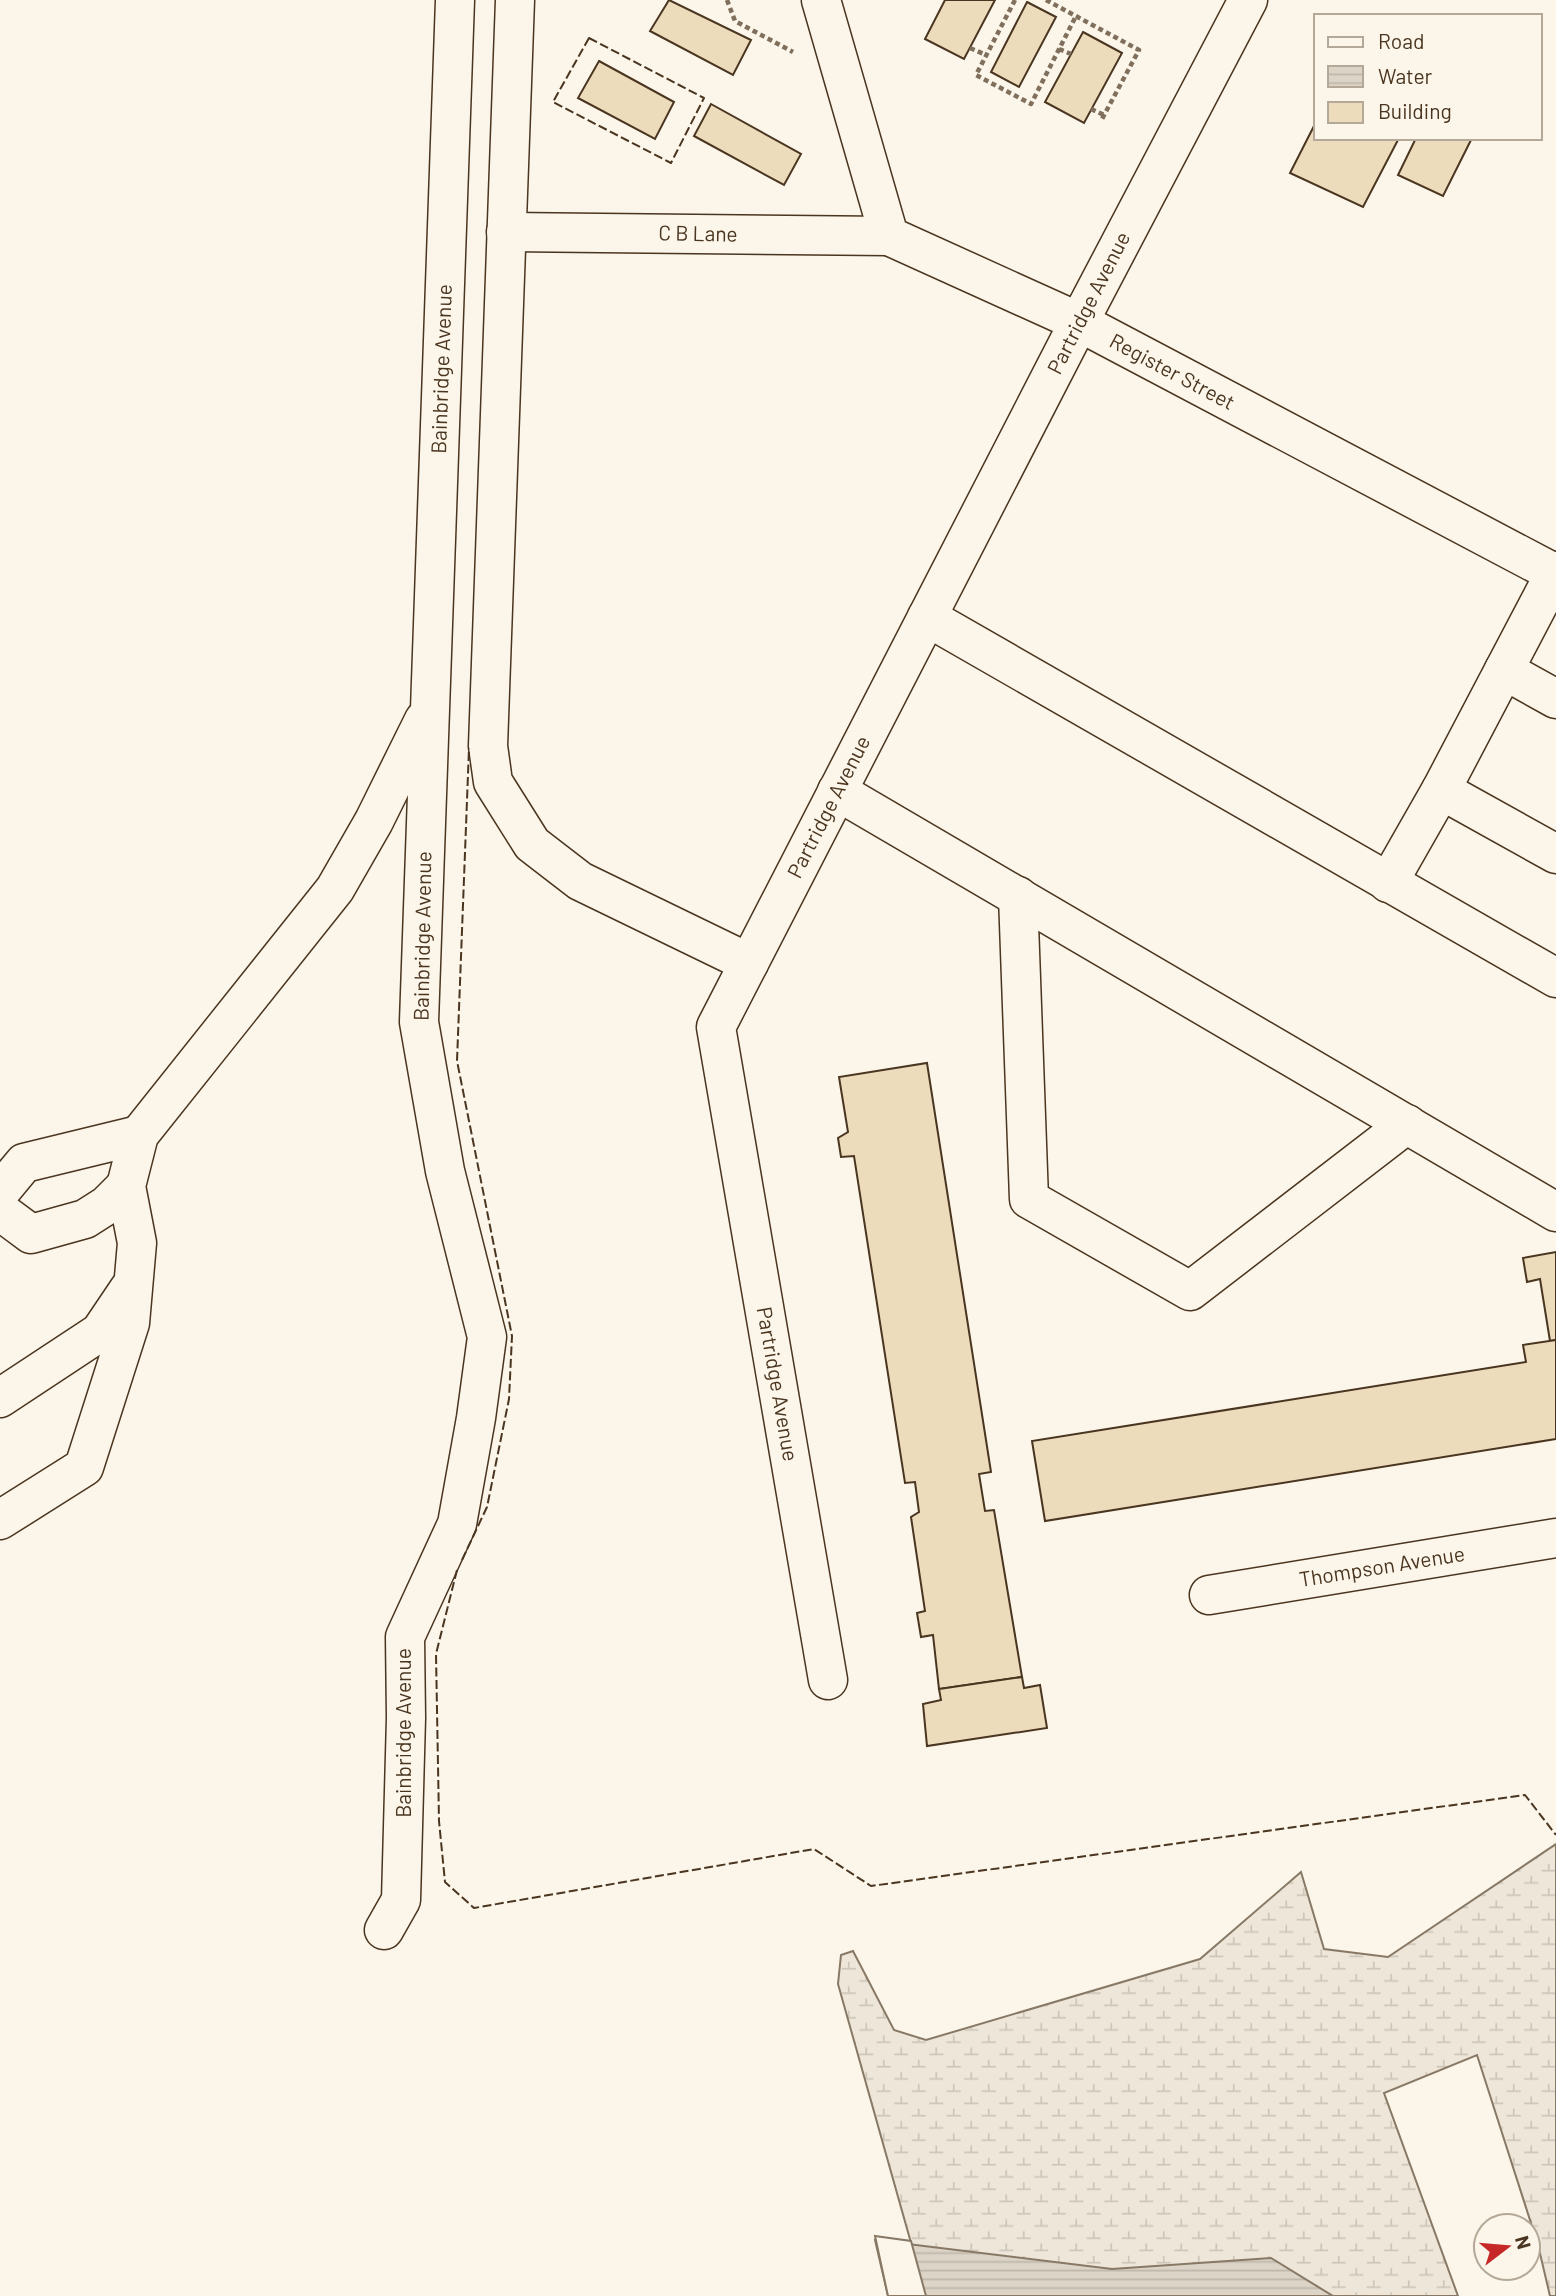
<svg xmlns="http://www.w3.org/2000/svg" width="1556" height="2296" viewBox="0 0 1556 2296" font-family="Barlow,sans-serif">
<defs>
<pattern id="wetland-marsh" width="20" height="14" patternUnits="userSpaceOnUse" patternTransform="scale(1.75)"><rect width="20" height="14" fill="#ede6d9"/><path d="M1 5h8M5 5V1M11 12h8M15 12V8" fill="none" stroke="#cdc6ba"/></pattern>
<pattern id="water-rules" width="6" height="5" patternUnits="userSpaceOnUse" patternTransform="scale(1.75)"><rect width="6" height="5" fill="#dcd4c6"/><path d="M0 2.5h6" fill="none" stroke="#beb7aa"/></pattern>
</defs>
<rect width="100%" height="100%" fill="#fbf6e9"/>
<!-- wetland -->
<path fill="url(#wetland-marsh)" stroke="#887966" stroke-width="2" d="M1556,1844V2296H1550L1538,2245L1477,2055L1384,2093L1458,2296H926L838,1984L841,1955L853,1951L894,2030L926,2040L1200,1959L1301,1872L1324,1949L1388,1957Z"/>
<!-- water -->
<path fill="url(#water-rules)" stroke="#887966" stroke-width="2" d="M875,2240L1112,2269L1271,2258L1333,2296H888Z"/>
<!-- pier -->
<path fill="#fbf6e9" stroke="#887966" stroke-width="2" d="M875,2236L911,2241L926,2296H888Z"/>
<!-- building -->
<g fill="#ecdcbc" stroke="#4a3520" stroke-width="2">
<path d="M669,0L751,40L733,75L650,31Z"/>
<path d="M945,0H995L964,59L925,39Z"/>
<path d="M1027,2L1056,17L1019,87L991,72Z"/>
<path d="M1083,32L1122,53L1084,123L1045,102Z"/>
<path d="M599,61L674,102L655,139L578,98Z"/>
<path d="M711,104L801,154L784,185L694,136Z"/>
<path d="M1316,122V138H1399L1363,207L1290,173Z"/>
<path d="M1416,138H1472L1443,196L1398,175Z"/>
<path d="M927,1063L991,1472L979,1474L985,1511L994,1510L1022,1677L939,1689L933,1635L921,1637L917,1613L925,1611L911,1517L919,1512L915,1482L905,1483L854,1156L841,1157L838,1138L848,1132L839,1077Z"/>
<path d="M1556,1252V1340L1550,1341L1540,1279L1527,1282L1523,1258Z"/>
<path d="M1556,1340V1439L1045,1521L1032,1441L1526,1362L1523,1345Z"/>
<path d="M1022,1677L1024,1688L1040,1685L1047,1728L927,1746L923,1704L941,1700L939,1689Z"/>
</g>
<g fill="none" stroke-linecap="round" stroke-linejoin="round">
<defs>
<g id="minor">
<path d="M515,0L488,746L493,782L532,844L580,881L749,963"/>
<path d="M821,0L889,236L1079,322L1556,574"/>
<path d="M506,232L889,236"/>
<path d="M927,617L1556,978"/>
<path d="M1504,670L1556,699"/>
<path d="M1441,790L1556,854"/>
<path d="M837,791L1556,1212"/>
<path d="M1388,883L1441,790L1556,571"/>
<path d="M1018,896L1029,1199L1190,1291L1407,1124"/>
<path d="M0,1192L24,1163L139,1135"/>
<path d="M0,1211L31,1234L85,1219L107,1205L126,1186"/>
<path d="M0,1398L100,1332L129,1289"/>
<path d="M0,1520L84,1467L130,1323L137,1243L126,1186L139,1135L335,889L374,821L424,720"/>
<path d="M1209,1595L1556,1538"/>
<path d="M828,1680L716,1027L1079,322L1248,0"/>
<path d="M384,1930L401,1900L406,1718L405,1637L457,1524L476,1418L487,1337L445,1171L419,1022L455,0"/>
</g>
</defs>
<!-- minor casing -->
<use href="#minor" stroke="#4a3520" stroke-width="41"/>
<!-- path -->
<g stroke="#7f6f5c" stroke-width="4.5" stroke-dasharray="5 3.5" stroke-linecap="butt">
<path d="M727,0L735,21L793,52"/>
<path d="M1015,0L976,75L1031,104L1076,16"/>
<path d="M1046,0L1139,50L1102,119"/>
<path d="M970,48L986,55"/>
<path d="M1059,49L1071,54"/>
<path d="M1091,109L1104,115"/>
</g>
<!-- minor -->
<use href="#minor" stroke="#fbf6e9" stroke-width="38"/>
<!-- fence -->
<g stroke="#4a3520" stroke-width="2" stroke-dasharray="9 3.5" stroke-linecap="butt">
<path d="M589,38L704,98L671,163L553,102Z"/>
<path d="M462,1560L487,1507L509,1399L512,1336L457,1061L469,748"/>
<path d="M457,1570L436,1654L439,1821L445,1882L474,1908L814,1849L871,1886L1525,1795L1556,1835"/>
</g>
</g>
<g text-anchor="middle" stroke-width="5" stroke-linejoin="round" paint-order="stroke">
<!-- street labels -->
<g font-size="21" fill="#4a3520" stroke="#fbf6e9">
<text transform="translate(698 234) rotate(1)" y="7">C B Lane</text>
<text transform="translate(1089 303) rotate(-63)" y="7">Partridge Avenue</text>
<text transform="translate(442 369) rotate(-88)" y="7">Bainbridge Avenue</text>
<text transform="translate(1172 372) rotate(28)" y="7">Register Street</text>
<text transform="translate(829 807) rotate(-63)" y="7">Partridge Avenue</text>
<text transform="translate(423 936) rotate(-89)" y="7">Bainbridge Avenue</text>
<text transform="translate(777 1384) rotate(80)" y="7">Partridge Avenue</text>
<text transform="translate(1382 1567) rotate(-9)" y="7">Thompson Avenue</text>
<text transform="translate(404 1733) rotate(-90)" y="7">Bainbridge Avenue</text>
</g>
</g>
<!-- legend -->
<rect x="1314" y="14" width="228" height="126" fill="#fbf6e9" stroke="#b4a999" stroke-width="2"/>
<rect x="1328" y="37" width="35" height="10" fill="#fbf6e9" stroke="#b4a999" stroke-width="2"/>
<text x="1378" y="49" font-size="21" fill="#4a3520">Road</text>
<rect x="1328" y="66" width="35" height="21" fill="url(#water-rules)" stroke="#b4a999" stroke-width="2"/>
<text x="1378" y="84" font-size="21" fill="#4a3520">Water</text>
<rect x="1328" y="102" width="35" height="21" fill="#ecdcbc" stroke="#b4a999" stroke-width="2"/>
<text x="1378" y="119" font-size="21" fill="#4a3520">Building</text>
<!-- north arrow -->
<g transform="translate(1507 2247) rotate(74)"><circle r="33" fill="#fbf6e9" stroke="#b4a999" stroke-width="2"/>
<path d="M0-5L12 26L0 18L-12 26Z" fill="#c62828"/>
<text y="-10" font-size="19" font-weight="bold" text-anchor="middle" fill="#4a3520">N</text>
</g>
</svg>
